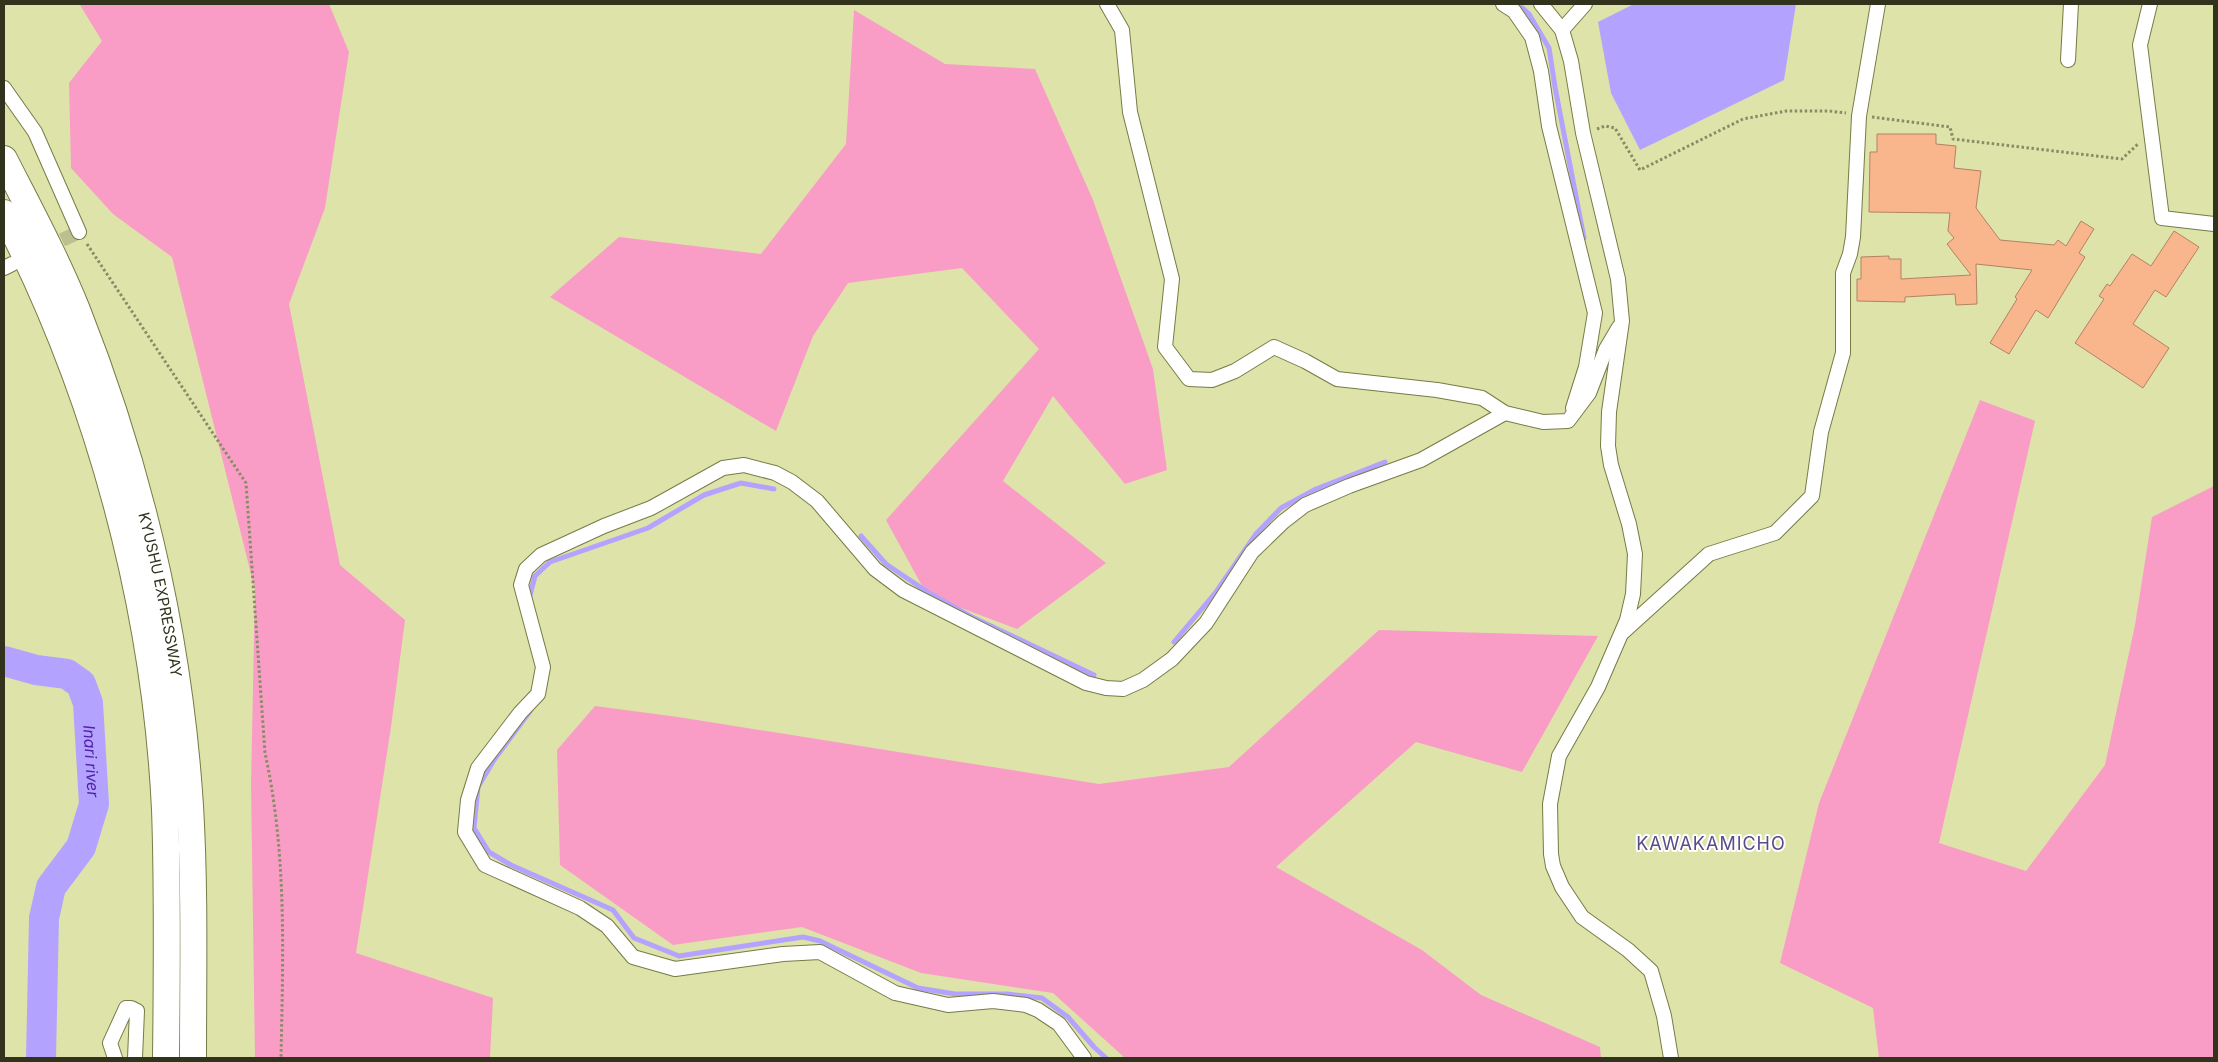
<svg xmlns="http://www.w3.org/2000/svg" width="2218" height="1062" viewBox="0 0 2218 1062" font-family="Inter,sans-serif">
<rect width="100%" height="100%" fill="#dee3aa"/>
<!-- green -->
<g fill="#f99dc6">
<path d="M72,4H329L349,52L325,208L289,304L340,565L405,620L391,727L356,953L493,998L490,1058H255L251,784L255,590L172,257L113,214L71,168L69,83L102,41L80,5Z"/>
<path d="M854,10L945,64L1035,69L1093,200L1153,369L1167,470L1125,484L1053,396L1003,481L1106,563L1017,629L927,595L886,520L1039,349L962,268L848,283L813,336L776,431L550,297L619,237L761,254L846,144Z"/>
<path d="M1980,400L2035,421L1939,843L2026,871L2105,765L2135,625L2152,517L2214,486V1058H1879L1873,1008L1780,963L1819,803Z"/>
<path d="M1379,630L1598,636L1522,772L1416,742L1276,867L1422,950L1481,995L1600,1047L1601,1058H1125L1053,993L921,973L802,927L673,945L560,865L557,750L595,706L678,717L1099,784L1229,767Z"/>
</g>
<!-- water -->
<path fill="#b4a3fe" d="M1634,4H1796L1784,80L1640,150L1611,93L1598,22Z"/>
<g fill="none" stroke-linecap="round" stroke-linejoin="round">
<!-- stream -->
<g stroke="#b4a3fe" stroke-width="5">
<path d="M1518,4L1529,14L1549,48L1555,87L1584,238"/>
<path d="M861,536L886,564L929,593L970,616L1094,675"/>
<path d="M529,599L535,576L550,562L648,528L704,495L741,483L774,489"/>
<path d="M1174,642L1216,592L1256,534L1281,508L1316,489L1385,462"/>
<path d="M531,710L494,760L478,787L474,828L489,852L511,865L613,910L634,938L679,956L803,937L820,941L918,988L955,994H1007L1042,998L1068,1017L1094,1047L1106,1058"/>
</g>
<!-- river -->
<path stroke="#b4a3fe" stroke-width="30" id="s1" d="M4,661L36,670L67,674L81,684L88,703L94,804L81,847L51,887L44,918L41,1058"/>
</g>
<!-- building -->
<g fill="#f9b58c" stroke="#b38264">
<path d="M1877,134H1936V144L1956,146L1954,168L1981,171L1976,208L2000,240L2054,245L2058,240L2066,246L2081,221L2094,229L2079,253L2085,257L2048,318L2036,310L2009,354L1990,343L2017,299L2015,297L2032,270L1976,264L1977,304L1956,305L1955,294L1905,297V302L1857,301V279H1861V257L1889,256V259H1901V279L1971,275L1947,244L1954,238L1948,231L1950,213L1869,212L1870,152H1877Z"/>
<path d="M2174,231L2199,247L2166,297L2155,290L2133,324L2169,348L2143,388L2075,343L2104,299L2099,296L2107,284L2110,286L2132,254L2151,266Z"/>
</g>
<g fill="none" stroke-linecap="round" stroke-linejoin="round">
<!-- street-tunnel -->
<path stroke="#bbc08e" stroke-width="14" stroke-dasharray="14 7" stroke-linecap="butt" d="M43,249L79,232"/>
<defs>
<g id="street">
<path d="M1107,4L1122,30L1130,112L1172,279L1165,347L1189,379L1212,380L1235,371L1274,347L1305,361L1337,379L1437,390L1482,398L1505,413L1543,422L1568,421L1589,393L1606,349L1619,327"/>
<path d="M1503,4L1514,11L1532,37L1541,71L1549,126L1595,313L1586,367L1573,408"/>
<path d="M1541,4L1562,30L1571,61L1583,133L1618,279L1622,321L1609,412L1608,446L1611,465L1629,524L1635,554L1633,594L1627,620L1598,687L1559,756L1550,804L1551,854L1553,866L1562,887L1582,917L1628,950L1651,971L1664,1016L1671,1058"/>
<path d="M2150,4L2140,45L2162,218L2214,224"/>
<path d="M1562,30L1585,4"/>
<path d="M2068,60L2071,4"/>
<path d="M4,88L35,132L79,232"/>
<path d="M4,268L12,264"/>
<path d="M1623,632L1709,554L1775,533L1812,496L1821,432L1843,353V273L1850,254L1853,237L1859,116L1878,4"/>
<path d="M115,1058L110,1043L126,1008H131L137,1011L135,1058"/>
<path d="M1084,1058L1059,1024L1038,1010L1026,1005L993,1001L948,1005L895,993L820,952L783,954L675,969L633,957L607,926L580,908L485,865L465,832L468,800L478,768L520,713L538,694L543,667L521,585L526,569L541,555L604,526L651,508L723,468L744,465L775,473L792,482L817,501L875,569L903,590L1086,683L1106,688L1123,689L1143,680L1172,659L1206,623L1252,552L1283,522L1305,505L1349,486L1421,460L1505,413"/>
</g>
<g id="highway">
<path id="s2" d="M4,159C29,208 56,258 77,310C140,469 179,635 190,806C195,890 193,974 193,1058"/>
<path d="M4,213C98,394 155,605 165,809C168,892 167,975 166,1058"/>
</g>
</defs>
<!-- street casing -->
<use href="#street" stroke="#777b45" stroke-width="16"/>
<!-- highway casing -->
<use href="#highway" stroke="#777b45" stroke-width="28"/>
<!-- path -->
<g stroke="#888c64" stroke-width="3" stroke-dasharray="2.5 2.5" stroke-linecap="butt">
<path d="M1872,117L1950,127L1953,139L2122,159L2139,143"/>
<path d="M1597,129L1605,126L1615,128L1640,170L1743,119L1786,111H1829L1846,113"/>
<path d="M87,244L246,483L265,753C287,853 283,956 281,1058"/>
</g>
<!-- street -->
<use href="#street" stroke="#fff" stroke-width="14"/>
<!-- highway -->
<use href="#highway" stroke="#fff" stroke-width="26"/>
</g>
<g text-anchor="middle" stroke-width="4" stroke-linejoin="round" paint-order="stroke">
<!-- street labels -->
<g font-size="15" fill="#31331c" stroke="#fff">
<text dy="5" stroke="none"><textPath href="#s2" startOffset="465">KYUSHU EXPRESSWAY</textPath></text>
</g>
<!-- water labels -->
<g font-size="16" font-style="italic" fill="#5121a4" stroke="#fff">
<text dy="6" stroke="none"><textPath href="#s1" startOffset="160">Inari river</textPath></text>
</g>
<!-- quarter labels -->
<g font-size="18" letter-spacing="1" fill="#594c8a" stroke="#fff">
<text x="1711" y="850">KAWAKAMICHO</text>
</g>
</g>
<!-- border -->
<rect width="2218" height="1062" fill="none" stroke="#31331c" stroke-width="10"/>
</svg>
